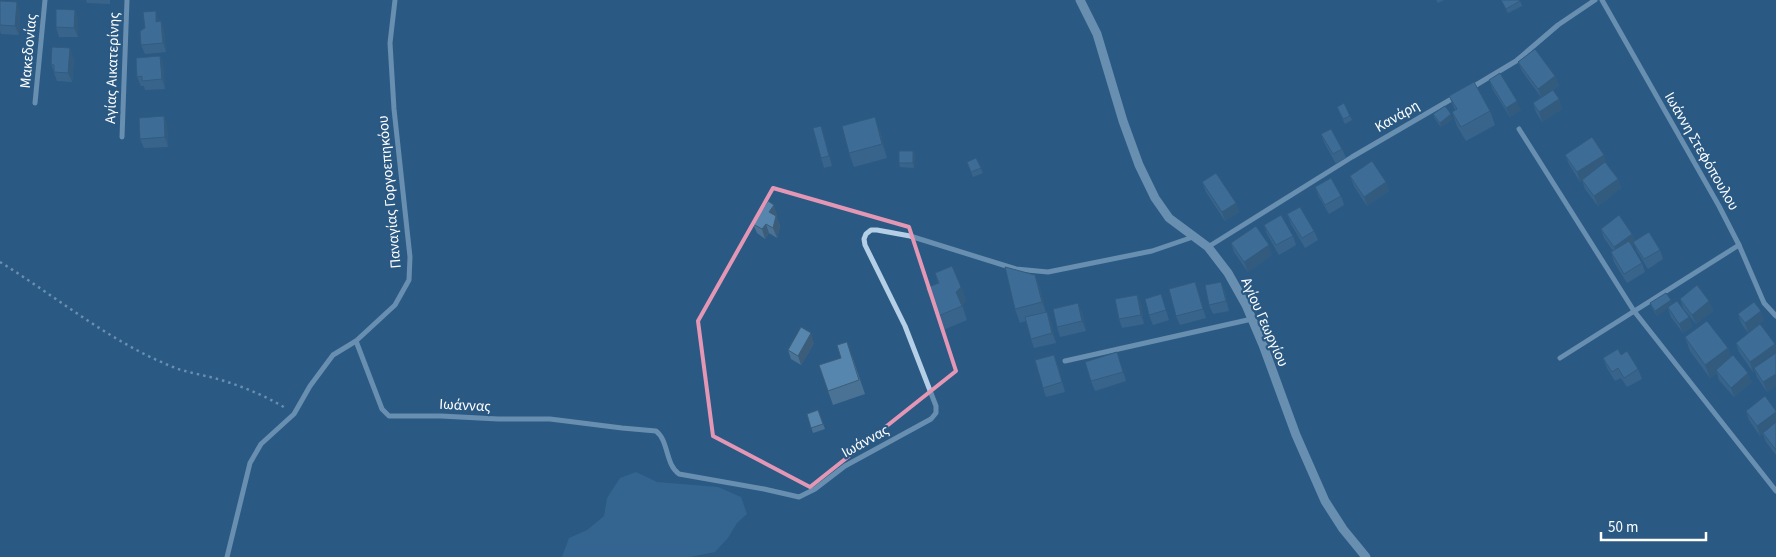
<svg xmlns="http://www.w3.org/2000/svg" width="1776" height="557" viewBox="0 0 1776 557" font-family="'Source Sans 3',sans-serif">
<rect width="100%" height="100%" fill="#2a5983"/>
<!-- green -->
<path fill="#3f739f" d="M636,472L657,482L718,487L741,497L747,514L737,523L728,538L715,552L690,557H562L569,538L587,530L604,516L607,498L620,478Z"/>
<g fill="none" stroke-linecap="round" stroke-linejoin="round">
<!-- path -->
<path stroke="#b4cfe6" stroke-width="2.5" stroke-dasharray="2.5 4" stroke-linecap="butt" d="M0,262C57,297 110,342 173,367C188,373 205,375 221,380C244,387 266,396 287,409"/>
<!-- minor -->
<g stroke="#b4cfe6" stroke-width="5">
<path d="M1602,0L1719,206L1739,245L1764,303L1776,316"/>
<path d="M1471,88L1516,61L1558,25L1595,0"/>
<path d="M35,103L45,0"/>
<path d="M1519,129L1634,311L1776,491"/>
<path d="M122,137L127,0"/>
<path d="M1208,247L1352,157L1455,97"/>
<path d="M356,341L382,409L389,416H441L498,419H550L622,428L656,431C669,441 665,464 679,474L764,489L799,497L815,489L845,466L931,419L936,413V406L905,326L865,245L864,239L866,234L871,230H877L910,236L1016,269L1048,272L1152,251L1193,237"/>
<path d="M1560,358L1739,245"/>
<path d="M1065,361L1252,319"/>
<path d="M227,557L250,463L261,444L294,414L310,386L333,355L356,341L395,305L409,280L410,257L394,109L390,43L395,0"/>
</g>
<!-- tertiary -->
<path stroke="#b4cfe6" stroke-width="9" d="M1080,0L1097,34L1123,121L1139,165L1155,198L1169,218L1208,247L1228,273L1246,305L1263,345L1296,435L1325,501L1343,529L1366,557"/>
</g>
<!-- wall -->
<g fill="#4a7295">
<path d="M86,0H110V4L87,3Z"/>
<path d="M1436,0H1444L1438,3Z"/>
<path d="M1501,0L1520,1L1522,6L1508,13Z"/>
<path d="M0,1L20,11L19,35L1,34L0,30Z"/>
<path d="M78,19V37H59L56,27Z"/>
<path d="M159,21H161L164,31L166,52L145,54L141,45Z"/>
<path d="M160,56L163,65L165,89L145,90L144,86H141L137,77Z"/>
<path d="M74,58L72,82L57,81L51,64Z"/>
<path d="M1518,62L1555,76L1559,86L1553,90L1559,99L1562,109L1542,122L1536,112L1533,103L1541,97L1522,71Z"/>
<path d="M1489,80L1521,110L1510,117L1493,90Z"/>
<path d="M1449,96L1490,111L1495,125L1466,141L1457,126L1452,112L1455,110Z"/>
<path d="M1337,107L1350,116L1352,120L1345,124Z"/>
<path d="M1433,114L1453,119L1441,127L1435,119Z"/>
<path d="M164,116L167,126L168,147L144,148L140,139Z"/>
<path d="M821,126L824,136L832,166L824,168L821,158Z"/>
<path d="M880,131L887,158L854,167L849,153Z"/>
<path d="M1321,134L1342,149L1346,158L1336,164L1325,144Z"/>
<path d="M913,151L915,156L914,168L900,167L899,163Z"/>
<path d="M1565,155L1607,164L1618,179L1621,188L1598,206L1585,189L1582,180L1580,182L1569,164Z"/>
<path d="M976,158L983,173L973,177L967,162Z"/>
<path d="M1350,176L1386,182L1389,191L1367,206L1354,186Z"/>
<path d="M1202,182L1236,203L1239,212L1225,221L1206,192Z"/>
<path d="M1315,187L1341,196L1344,205L1329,214L1319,197Z"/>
<path d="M777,214L776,216L780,226L777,238L769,233L765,239L757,233L753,224Z"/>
<path d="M1287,214L1314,231L1318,240L1305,248L1291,224Z"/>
<path d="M1264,225L1293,236L1296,245L1279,255L1267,234Z"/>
<path d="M1601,229L1632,234L1635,241L1660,250L1663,259L1648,269L1637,251L1634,244L1632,246L1642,263L1645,272L1627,283L1614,262L1611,252L1613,251L1604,238Z"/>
<path d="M1231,243L1272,255L1248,272L1234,252Z"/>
<path d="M935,273L961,287L966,301L962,305L967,320L943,330L926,288L938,283Z"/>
<path d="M1035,275L1040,288L1046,312H1047L1051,321L1056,343L1034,348L1031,339L1026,321L1020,323L1015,309Z"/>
<path d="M1195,282L1206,318L1180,325L1176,316Z"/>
<path d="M1221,282L1225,292L1229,311L1213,314L1209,305Z"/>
<path d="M1161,294L1169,320L1153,325L1149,315Z"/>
<path d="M1137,295L1141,304L1144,324L1122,328L1119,319Z"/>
<path d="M1680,299L1709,301L1713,311L1696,324L1683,308Z"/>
<path d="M1650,303L1672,304L1689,317L1692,327L1683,333L1671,317L1668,308L1657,316L1652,308Z"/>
<path d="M1082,312L1086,331L1060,337L1057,327Z"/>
<path d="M1738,314L1764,320L1748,333L1741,323Z"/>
<path d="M1685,337L1728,348L1731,357L1752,382L1734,397L1719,380L1717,373L1710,378L1690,351Z"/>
<path d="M814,343L801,365L791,359L788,350Z"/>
<path d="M1736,343L1775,344L1776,348V386L1767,392L1757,377L1755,371L1753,372L1739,352Z"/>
<path d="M1117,352L1126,381L1095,391L1091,381Z"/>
<path d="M1621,355L1638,369L1642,379L1627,387L1621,378L1615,381L1607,368L1603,358Z"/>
<path d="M852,356L865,394L833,405L828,391Z"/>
<path d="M1058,365L1065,392L1046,397L1043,388Z"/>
<path d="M818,410L825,429L813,433L807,414Z"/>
<path d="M1746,411H1776V455L1766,442L1763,434L1760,436L1749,420Z"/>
</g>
<!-- shaded-wall -->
<g fill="#3c5d79">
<path d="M17,2L20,11L19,35L15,26Z"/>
<path d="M75,10L78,19V37L74,28Z"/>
<path d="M156,11L159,21L160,31L156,22Z"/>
<path d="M161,21L164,31L166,52L163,43Z"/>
<path d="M70,48L74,58L72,82L68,73Z"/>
<path d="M160,56L163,65L165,89L162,79Z"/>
<path d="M1555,76L1559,86L1542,98L1538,89Z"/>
<path d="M1559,99L1562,109L1542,122L1539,112Z"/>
<path d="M1517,101L1521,110L1510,117L1506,108Z"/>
<path d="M1451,114L1453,119L1441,127L1440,123Z"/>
<path d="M164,116L167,126L168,147L165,137Z"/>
<path d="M875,117L880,131L887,158L882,144Z"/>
<path d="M913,151L915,156L914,168L913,163Z"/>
<path d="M1604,155L1607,164L1580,182L1577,172Z"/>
<path d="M1618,179L1621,188L1598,206L1594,196Z"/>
<path d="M1386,182L1389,191L1367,206L1364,197Z"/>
<path d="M1236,203L1239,212L1225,221L1222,212Z"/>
<path d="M774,205L777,214L773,221L769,212Z"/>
<path d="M776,216L780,226L777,238L773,228Z"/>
<path d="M766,224L769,233L765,239L762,229Z"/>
<path d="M1632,234L1636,243L1633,242L1634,244L1617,256L1614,247Z"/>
<path d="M1269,245L1272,255L1248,272L1244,262Z"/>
<path d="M1035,275L1040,288L1047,316L1042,302Z"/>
<path d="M1195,282L1199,291L1206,318L1203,309Z"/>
<path d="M1221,282L1225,292L1229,311L1226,301Z"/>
<path d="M961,287L966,301L961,306L956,292Z"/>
<path d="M1137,295L1141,304L1144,324L1141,315Z"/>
<path d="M1671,300L1673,305L1657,316L1655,311Z"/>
<path d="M1709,301L1713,311L1696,324L1692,315Z"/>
<path d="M1078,303L1082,312L1086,331L1082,321Z"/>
<path d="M1761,311L1764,320L1748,333L1745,323Z"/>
<path d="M1047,312L1051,321L1056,343L1052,333Z"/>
<path d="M1689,317L1692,327L1683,333L1679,324Z"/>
<path d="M811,333L814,343L801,365L798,356Z"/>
<path d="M1775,344L1776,348V355L1754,368L1755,371L1753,372L1750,362Z"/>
<path d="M1728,348L1733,362L1716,370L1717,373L1710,378L1705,365Z"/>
<path d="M1054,355L1058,365L1065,392L1062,382Z"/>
<path d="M1748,373L1752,382L1734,397L1731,388Z"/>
<path d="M1776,374V386L1767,392L1763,382Z"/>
<path d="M1776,412V424L1760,436L1757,426Z"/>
</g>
<!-- building -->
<g fill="#5685ad" stroke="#3c5d79">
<path d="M1501,0H1519L1520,1L1506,9Z"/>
<path d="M0,1L17,2L15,26L0,25Z"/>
<path d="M56,9L75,10L74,28L56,27Z"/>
<path d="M156,11V22L161,21L163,43L141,45L140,31L145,28L143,12Z"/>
<path d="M52,47L70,48L68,73L54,72V65L51,64Z"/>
<path d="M1535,49L1555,76L1538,89L1518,62Z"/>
<path d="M160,56L162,79L142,81V76L137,77L136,58Z"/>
<path d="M1500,73L1517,101L1506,108L1489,80Z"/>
<path d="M1474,82L1490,111L1461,127L1452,112L1457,109L1449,96Z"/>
<path d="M1553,90L1559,99L1539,112L1533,103Z"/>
<path d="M1344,103L1350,116L1343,119L1337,107Z"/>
<path d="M1445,106L1451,114L1440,123L1433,114Z"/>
<path d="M164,116L165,137L140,139L139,118Z"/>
<path d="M875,117L882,144L849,153L842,126Z"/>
<path d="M821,126L829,156L821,158L813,128Z"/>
<path d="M1331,129L1342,149L1333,154L1321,134Z"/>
<path d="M1592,137L1604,155L1577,172L1565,155Z"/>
<rect x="899" y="151" width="14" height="12"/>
<path d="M976,158L981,168L971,172L967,162Z"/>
<path d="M1372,161L1386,182L1364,197L1350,176Z"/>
<path d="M1605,162L1618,179L1594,196L1582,180Z"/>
<path d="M1216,173L1236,203L1222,212L1202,182Z"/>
<path d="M1331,178L1341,196L1325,205L1315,187Z"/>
<path d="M768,201L774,205L769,212L776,216L773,228L766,224L762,229L753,224Z"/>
<path d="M1300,207L1314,231L1302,238L1287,214Z"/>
<path d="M1281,215L1293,236L1276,245L1264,225Z"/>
<path d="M1619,215L1632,234L1614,247L1601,229Z"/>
<path d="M1256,226L1269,245L1244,262L1231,243Z"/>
<path d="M1649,232L1660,250L1644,259L1633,242Z"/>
<path d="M1629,241L1642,263L1624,274L1611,252Z"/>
<path d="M952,266L961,287L956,292L962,306L938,316L926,288L939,283L935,273Z"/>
<path d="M1005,267L1035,275L1042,302L1015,309Z"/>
<path d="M1195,282L1203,309L1176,316L1169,289Z"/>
<path d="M1221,282L1226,301L1209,305L1205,285Z"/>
<path d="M1697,285L1709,301L1692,315L1680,299Z"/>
<path d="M1666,293L1671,300L1655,311L1650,303Z"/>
<path d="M1161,294L1166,310L1149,315L1145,299Z"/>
<path d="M1137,295L1141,315L1119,319L1115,299Z"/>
<path d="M1677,301L1689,317L1679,324L1668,307Z"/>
<path d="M1754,302L1761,311L1745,323L1738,314Z"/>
<path d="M1078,303L1082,321L1057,327L1053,309Z"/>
<path d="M1047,312L1052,333L1031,339L1025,317Z"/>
<path d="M1707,321L1728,348L1705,365L1685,337Z"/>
<path d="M1760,324L1775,344L1750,362L1736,343Z"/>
<path d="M801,327L811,333L798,356L788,350Z"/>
<path d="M847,342L859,380L828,391L819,365L841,358L837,345Z"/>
<path d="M1618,349L1621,355L1627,351L1638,369L1624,378L1618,368L1612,372L1603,358Z"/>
<path d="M1117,352L1123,372L1091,381L1085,362Z"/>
<path d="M1776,353V374L1763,382L1754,368Z"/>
<path d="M1054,355L1062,382L1043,388L1035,360Z"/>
<path d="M1733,355L1748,373L1731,388L1716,370Z"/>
<path d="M1765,396L1776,411V412L1757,426L1746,411Z"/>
<path d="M818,410L823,424L811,428L807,414Z"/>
<path d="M1776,422V450L1763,433Z"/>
</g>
<!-- marked area -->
<path d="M0 0H1776V557H0ZM773,188L909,227L956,371L810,487L713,436L698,321Z" fill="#2a5983" fill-opacity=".55" fill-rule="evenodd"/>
<path fill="none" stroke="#e497b5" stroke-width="4" stroke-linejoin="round" d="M773,188L909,227L956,371L810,487L713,436L698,321Z"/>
<g text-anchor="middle" stroke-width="4.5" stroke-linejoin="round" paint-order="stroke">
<!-- street labels -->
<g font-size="15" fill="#fff" stroke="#2a5983">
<text transform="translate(28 51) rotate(-85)" y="5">Μακεδονίας</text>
<text transform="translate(112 68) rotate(-88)" y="5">Αγίας Αικατερίνης</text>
<text transform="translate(1397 116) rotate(-30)" y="5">Κανάρη</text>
<text transform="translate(1702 151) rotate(60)" y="5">Ιωάννη Στεφόπουλου</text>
<text transform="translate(389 192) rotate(-95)" y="5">Παναγίας Γοργοεπηκόου</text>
<text transform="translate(1265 322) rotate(66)" y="5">Αγίου Γεωργίου</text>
<text transform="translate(465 405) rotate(3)" y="5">Ιωάννας</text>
<text transform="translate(865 441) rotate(-29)" y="5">Ιωάννας</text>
</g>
</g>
<!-- scale -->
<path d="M1601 532v8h105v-8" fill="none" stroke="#ffffff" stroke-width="2.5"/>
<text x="1608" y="532" font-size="15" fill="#ffffff" stroke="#2a5983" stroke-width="4" paint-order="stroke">50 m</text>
</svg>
